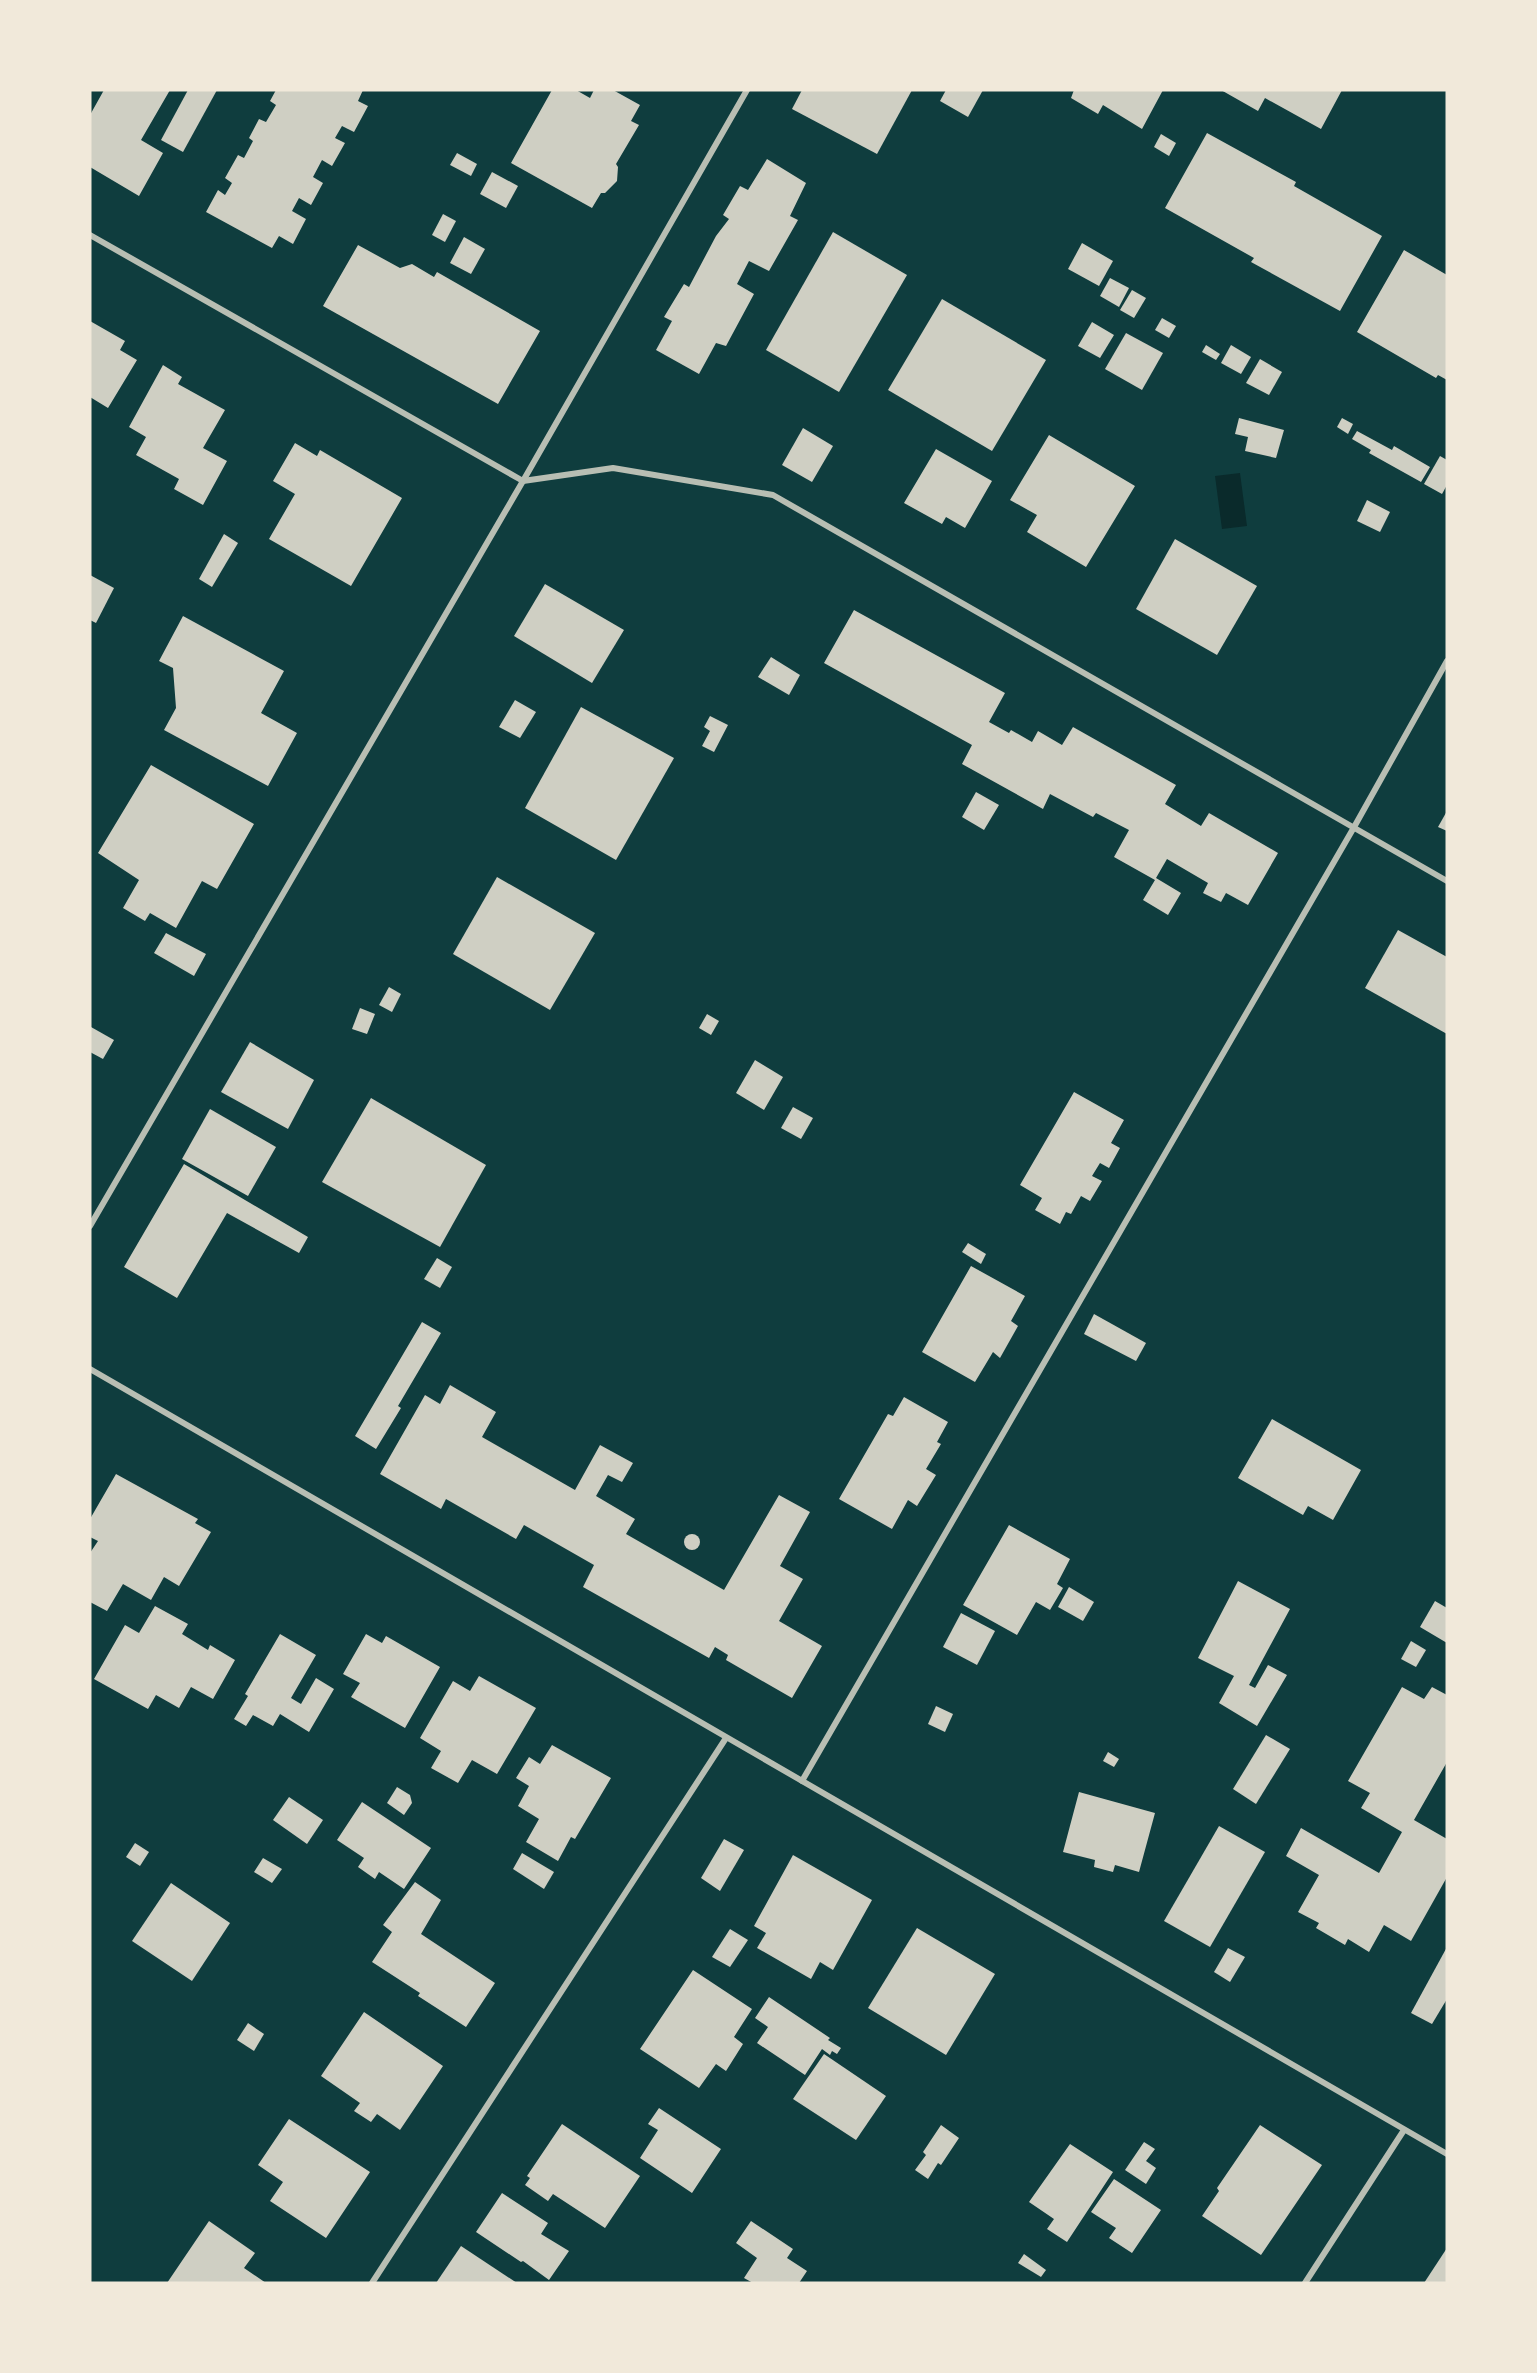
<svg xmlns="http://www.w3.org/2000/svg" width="1537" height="2373" viewBox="0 0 1537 2373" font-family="'Archivo Narrow',sans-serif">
<rect width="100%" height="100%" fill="#0f3d3e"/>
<!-- water -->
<path fill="#0a2a2b" d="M1240,473L1247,526L1222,529L1215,476Z"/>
<!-- building -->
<g fill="#cfcfc3">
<path d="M104,90H170L141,140L163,153L139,196L90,167V115Z"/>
<path d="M217,90L183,152L161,140L188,90Z"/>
<path d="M276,90H363L358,101L368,106L354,132L342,126L335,138L345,143L332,166L322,160L313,177L323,183L311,205L299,198L292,211L306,219L293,244L279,236L272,248L206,212L218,190L225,195L232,183L225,178L238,155L244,158L253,141L249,138L259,119L266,122L276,105L270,101Z"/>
<path d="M552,90H576L590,98L594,90H613L640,105L631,121L639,125L616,164L618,167L617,181L605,193H601L592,208L511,163Z"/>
<path d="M802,90H912L877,154L792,109Z"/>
<path d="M946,90H983L968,117L940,101Z"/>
<path d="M1074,90H1163L1142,129L1103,105L1098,114L1071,98Z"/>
<path d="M1221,90H1342L1321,129L1265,98L1258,111Z"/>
<path d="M1207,133L1296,182L1294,186L1382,236L1340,311L1251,262L1254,258L1165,208Z"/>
<path d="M1161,134L1176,143L1169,156L1154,147Z"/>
<path d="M457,153L477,164L471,176L450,165Z"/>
<path d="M767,159L806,183L790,216L798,220L769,271L749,261L737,284L754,294L726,346L716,343L699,374L656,350L672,321L664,317L684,284L689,287L716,236L729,219L723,215L740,186L748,190Z"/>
<path d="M492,172L518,186L506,208L480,194Z"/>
<path d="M443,214L456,221L445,242L432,235Z"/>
<path d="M833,232L907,275L839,392L766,350Z"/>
<path d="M464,237L485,249L471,274L450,263Z"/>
<path d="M1082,243L1113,261L1099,286L1068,269Z"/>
<path d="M358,245L400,268L412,264L434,277L437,272L540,331L498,404L323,306Z"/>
<path d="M1404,250L1447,275V380L1438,375L1436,378L1357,332Z"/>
<path d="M1110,278L1129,288L1119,307L1100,296Z"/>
<path d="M1132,290L1146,298L1134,318L1120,310Z"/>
<path d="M942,299L1046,360L992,451L888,390Z"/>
<path d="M1162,318L1176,326L1169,338L1155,330Z"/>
<path d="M90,321L125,341L120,350L137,360L108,408L90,397Z"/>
<path d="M1092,322L1114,335L1100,358L1078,346Z"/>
<path d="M1126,333L1163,353L1142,390L1105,369Z"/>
<path d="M1206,345L1220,354L1216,360L1202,352Z"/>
<path d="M1231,345L1251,357L1241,374L1221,363Z"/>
<path d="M1260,359L1282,372L1269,395L1246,383Z"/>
<path d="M163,365L182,377L178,384L225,410L203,448L227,461L203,505L174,489L179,479L136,455L146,437L129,427Z"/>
<path d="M1239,418L1284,430L1276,458L1245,451L1248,437L1235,434Z"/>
<path d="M1342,418L1353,424L1348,434L1337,427Z"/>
<path d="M803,428L833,446L812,482L782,465Z"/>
<path d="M1357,431L1392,450L1394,446L1430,467L1421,482L1369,453L1371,450L1352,439Z"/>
<path d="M1049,435L1135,486L1086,567L1027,532L1037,515L1010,500Z"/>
<path d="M295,443L317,456L320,450L402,498L351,586L269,539L295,494L273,481Z"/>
<path d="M936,449L992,481L965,528L946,517L942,524L904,503Z"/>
<path d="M1440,456L1447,460V485L1442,494L1424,484Z"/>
<path d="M1367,500L1390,512L1380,532L1357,521Z"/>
<path d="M224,534L238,543L212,587L199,579Z"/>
<path d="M1175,539L1257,586L1217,655L1136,609Z"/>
<path d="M90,575L114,588L96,623L90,620Z"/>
<path d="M545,584L624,630L592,683L514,636Z"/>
<path d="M854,610L1005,693L989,722L1009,733L1011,730L1032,742L1038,731L1062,745L1073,727L1176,785L1165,804L1201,826L1209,813L1278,853L1248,905L1226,893L1221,902L1203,893L1208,883L1167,859L1156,878L1181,893L1168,915L1143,900L1155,880L1114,857L1129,830L1096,813L1093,817L1050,794L1043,809L962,764L972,745L824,663Z"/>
<path d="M183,616L284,671L261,713L297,733L268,786L164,730L176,708L173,668L159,661Z"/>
<path d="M771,657L800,675L789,695L758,677Z"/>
<path d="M515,700L536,712L520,738L499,727Z"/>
<path d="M581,707L674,758L616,860L525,808Z"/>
<path d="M710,716L728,725L714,752L702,746L710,731L704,727Z"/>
<path d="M151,765L254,824L217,889L202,881L176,928L150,913L145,921L123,908L139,880L98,853Z"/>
<path d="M976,792L999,805L984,830L962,817Z"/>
<path d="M1447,811V831L1438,827Z"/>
<path d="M497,877L595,933L550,1010L453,954Z"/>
<path d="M1398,930L1447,957V1034L1365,988Z"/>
<path d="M166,933L206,954L194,976L154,953Z"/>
<path d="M389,987L401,994L392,1012L379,1005Z"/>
<path d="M360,1008L375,1014L367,1034L352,1029Z"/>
<path d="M707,1014L719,1021L711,1035L699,1028Z"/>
<path d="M91,1027L114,1040L103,1059L90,1052Z"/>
<path d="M250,1042L314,1080L288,1129L221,1092Z"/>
<path d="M755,1060L783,1077L764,1110L736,1093Z"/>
<path d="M1074,1092L1124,1120L1111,1143L1120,1148L1109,1168L1100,1163L1092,1176L1102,1181L1090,1201L1081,1196L1071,1214L1066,1212L1060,1224L1035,1210L1042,1198L1020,1185Z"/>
<path d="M371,1098L486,1165L440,1247L322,1182Z"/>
<path d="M793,1107L813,1118L801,1139L781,1128Z"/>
<path d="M210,1109L276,1147L248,1196L182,1159Z"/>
<path d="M184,1164L308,1237L299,1253L227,1213L177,1298L124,1267Z"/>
<path d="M968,1243L986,1254L981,1264L962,1252Z"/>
<path d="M437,1258L452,1267L440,1288L424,1279Z"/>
<path d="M971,1266L1025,1296L1011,1321L1018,1326L1000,1358L993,1352L975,1382L922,1352Z"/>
<path d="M1094,1314L1146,1343L1136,1361L1084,1334Z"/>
<path d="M422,1322L441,1333L398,1406L401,1408L376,1449L355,1436Z"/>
<path d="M450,1385L496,1412L482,1437L575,1490L600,1445L633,1463L622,1482L608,1475L596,1496L635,1519L626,1534L724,1590L779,1495L810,1512L780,1566L803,1579L779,1621L822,1646L792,1698L726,1660L728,1655L715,1647L709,1658L583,1587L594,1565L524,1525L516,1539L446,1499L441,1509L380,1474L425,1395L440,1404Z"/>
<path d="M904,1397L948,1422L937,1442L941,1444L926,1469L936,1475L917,1506L908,1500L892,1529L839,1499L888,1414L893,1416Z"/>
<path d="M1272,1419L1361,1470L1333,1520L1308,1506L1303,1515L1238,1478Z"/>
<path d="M116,1474L198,1519L195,1523L211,1532L179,1586L164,1577L151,1600L123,1584L107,1611L90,1602V1553L98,1541L90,1537V1519Z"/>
<path d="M1009,1525L1070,1559L1057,1584L1063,1588L1050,1610L1036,1602L1017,1635L963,1605Z"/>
<circle cx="692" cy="1542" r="8"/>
<path d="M1238,1581L1290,1609L1249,1685L1255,1688L1268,1665L1287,1675L1257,1726L1219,1703L1234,1676L1198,1658Z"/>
<path d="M1069,1587L1094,1602L1083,1621L1058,1607Z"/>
<path d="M1435,1601L1447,1608V1643L1420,1627Z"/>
<path d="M155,1606L188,1624L182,1634L208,1650L210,1645L235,1660L213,1699L191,1687L179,1708L156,1695L148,1709L94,1679L125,1625L139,1633Z"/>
<path d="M961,1613L995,1631L977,1665L943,1647Z"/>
<path d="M280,1634L316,1655L291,1698L301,1704L316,1678L334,1689L309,1732L280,1714L273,1726L253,1715L246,1726L234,1719L248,1696L245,1694Z"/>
<path d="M366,1634L382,1643L386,1636L440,1667L405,1728L351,1697L360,1683L343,1674Z"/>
<path d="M1411,1641L1426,1650L1416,1667L1401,1659Z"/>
<path d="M479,1676L536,1708L497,1774L472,1760L458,1783L431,1768L441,1751L420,1738L453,1681L470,1691Z"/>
<path d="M1402,1687L1424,1699L1432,1687L1447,1695V1762L1414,1820L1447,1839V1877L1411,1941L1384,1925L1369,1952L1348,1939L1345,1945L1316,1928L1319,1923L1298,1912L1319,1875L1286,1856L1301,1828L1379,1873L1402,1832L1361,1808L1370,1793L1348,1781Z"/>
<path d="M936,1706L953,1714L945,1732L928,1724Z"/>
<path d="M1266,1735L1290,1749L1256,1804L1233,1789Z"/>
<path d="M552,1745L611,1778L575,1839L571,1837L558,1861L526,1842L539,1819L518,1806L529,1786L516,1778L529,1757L540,1764Z"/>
<path d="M1108,1752L1119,1759L1114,1767L1103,1761Z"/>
<path d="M397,1787L410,1795L412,1803L404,1815L387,1803Z"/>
<path d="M1079,1792L1155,1813L1139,1872L1115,1865L1113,1872L1094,1867L1095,1860L1063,1852Z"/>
<path d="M289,1797L323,1820L307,1844L273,1820Z"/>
<path d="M362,1802L431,1848L404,1889L379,1872L375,1879L358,1867L364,1858L337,1840Z"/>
<path d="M1219,1826L1265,1852L1210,1947L1164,1921Z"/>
<path d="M724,1839L744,1850L720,1891L701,1878Z"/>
<path d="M135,1843L149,1852L140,1866L126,1857Z"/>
<path d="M522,1853L554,1872L544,1889L513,1869Z"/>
<path d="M793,1855L872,1900L833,1970L820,1962L811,1979L757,1948L766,1933L754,1926Z"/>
<path d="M263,1858L282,1869L272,1883L254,1872Z"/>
<path d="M415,1882L441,1900L421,1934L495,1983L466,2027L418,1996L420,1993L372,1962L392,1932L383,1925Z"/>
<path d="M171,1883L230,1923L192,1981L132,1941Z"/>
<path d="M917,1928L995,1974L946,2055L868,2008Z"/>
<path d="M730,1929L748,1940L730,1967L712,1957Z"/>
<path d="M1447,1947V1999L1432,2024L1411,2013Z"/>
<path d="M1228,1948L1245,1957L1230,1982L1214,1972Z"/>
<path d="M693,1970L752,2009L734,2037L743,2044L726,2071L716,2064L699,2088L640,2049Z"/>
<path d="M769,1997L830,2038L828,2040L841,2048L837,2054L832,2051L830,2055L822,2049L805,2075L757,2043L768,2027L755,2018Z"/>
<path d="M364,2012L443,2066L400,2130L377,2114L371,2122L354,2111L360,2103L321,2076Z"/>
<path d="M248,2023L264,2034L254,2051L237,2040Z"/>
<path d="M824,2054L886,2096L856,2140L793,2099Z"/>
<path d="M659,2108L721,2149L692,2193L640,2158L658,2130L648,2124Z"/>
<path d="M289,2119L370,2172L326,2238L270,2201L283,2182L258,2165Z"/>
<path d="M562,2124L640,2176L605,2228L553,2194L548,2201L525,2185L530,2178L527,2176Z"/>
<path d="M941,2125L959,2138L941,2165L938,2163L928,2179L915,2170L926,2155L923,2152Z"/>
<path d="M1260,2125L1322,2165L1261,2255L1202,2216L1219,2191L1217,2188Z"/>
<path d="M1144,2142L1155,2149L1146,2161L1156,2168L1146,2184L1125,2170Z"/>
<path d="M1070,2144L1113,2172L1067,2242L1047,2229L1054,2219L1029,2202Z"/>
<path d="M1114,2179L1161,2210L1132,2253L1109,2238L1116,2228L1091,2212Z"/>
<path d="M502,2193L548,2223L541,2234L569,2251L549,2280L523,2261L521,2262L476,2232Z"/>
<path d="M209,2221L255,2253L244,2268L266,2283H167Z"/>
<path d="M751,2221L793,2249L787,2258L807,2271L799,2283H753L744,2278L757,2258L736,2243Z"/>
<path d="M461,2246L517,2283H436Z"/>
<path d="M1447,2248V2283H1424Z"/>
<path d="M1024,2254L1046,2270L1041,2277L1018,2263Z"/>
</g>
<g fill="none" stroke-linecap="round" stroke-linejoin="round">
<!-- minor -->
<g stroke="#b8beb3" stroke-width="6">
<path d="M90,235L523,481L613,468L773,495L1447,881"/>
<path d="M90,1226L523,481L747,90"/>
<path d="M90,1369L1447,2154"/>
<path d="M802,1781L1353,829L1447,661"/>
<path d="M372,2283L726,1738"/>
<path d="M1305,2283L1404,2130"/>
</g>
</g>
<!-- border -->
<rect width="1537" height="2373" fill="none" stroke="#f1e9da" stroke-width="183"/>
</svg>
